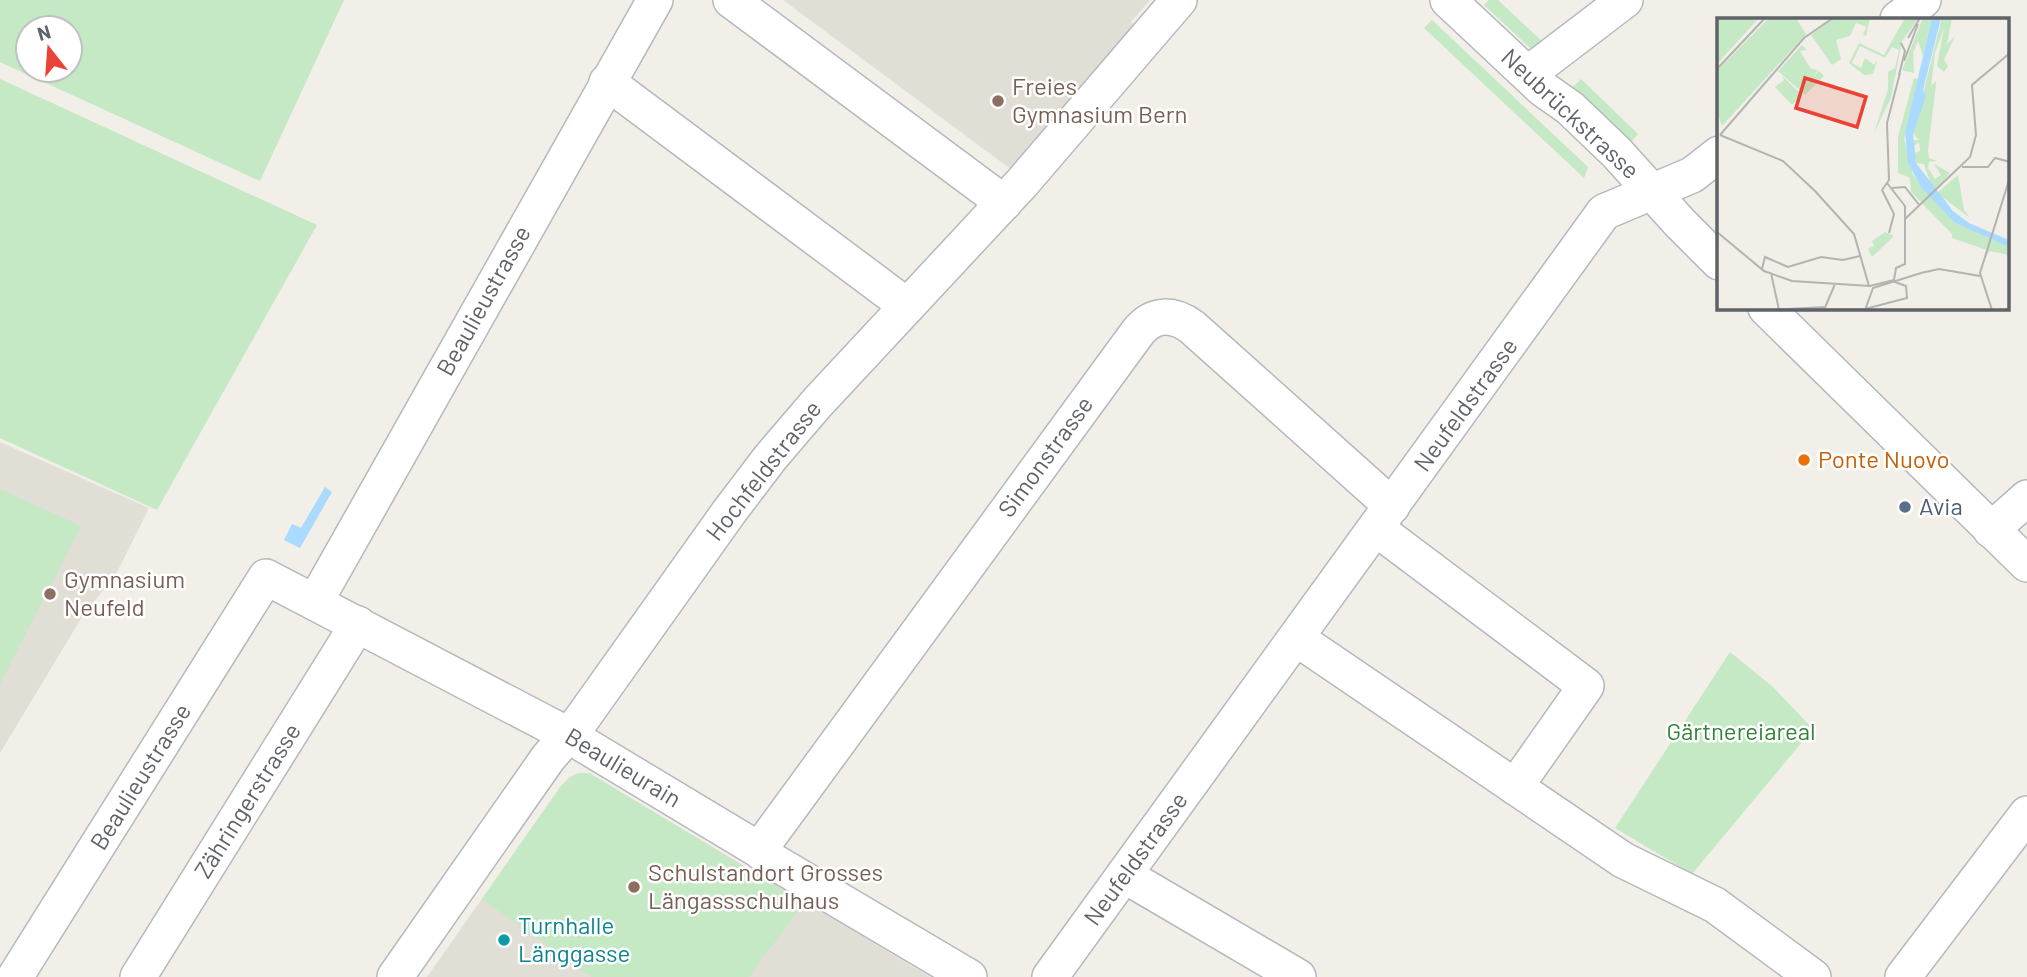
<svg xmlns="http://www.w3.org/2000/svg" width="2027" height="977" viewBox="0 0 2027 977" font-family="Barlow,sans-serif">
<rect width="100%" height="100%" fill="#f1efe8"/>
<!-- education -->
<g fill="#e1ded6">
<path d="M783,0H1150L1131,22L1139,29L1016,173Z"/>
<path d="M0,442L149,508L115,576L85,612L0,753Z"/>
<path d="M578,773H589L594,776L930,977H427L561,786L569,777Z"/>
</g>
<!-- green -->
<g fill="#c5e8c5" fill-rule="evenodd">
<path d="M0,0H344L260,181L0,62ZM28,28H70V70H28Z"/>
<path d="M1489,0H1498L1546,45L1533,49L1529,47L1484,5Z"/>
<path d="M1432,20L1588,167L1584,178L1424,28Z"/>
<path d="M0,79L317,225L157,510L0,438Z"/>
<path d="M1581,79L1638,134L1630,143L1572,88Z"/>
<path d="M0,489L81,526L0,684Z"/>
<path d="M1730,652L1773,687L1813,729L1692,874L1615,828Z"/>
<path d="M578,773H589L594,776L804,903L749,977H592L482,899L561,786Z"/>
</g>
<!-- water -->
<path fill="#aadaff" d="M325,487L332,492L300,548L284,540L292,524L301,528Z"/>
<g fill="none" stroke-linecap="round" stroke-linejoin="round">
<defs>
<g id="minor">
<path d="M731,0L1004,203"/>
<path d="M1448,0L1543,89L1570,108L1617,153L1680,223L1719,262"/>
<path d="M1898,19L1923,0"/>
<path d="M1528,74L1625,0"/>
<path d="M607,82L907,306"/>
<path d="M1766,308L2027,564"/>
<path d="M1377,529L1586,686L1515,787"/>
<path d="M1991,530L2027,498"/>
<path d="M315,602L655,0"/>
<path d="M1296,638L1623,860L1715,905L1813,977"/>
<path d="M759,850L1138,332C1153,313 1173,313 1192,327L1392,506"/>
<path d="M1124,875L1298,977"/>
<path d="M15,977L266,577L568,735L759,850L771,860L969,977"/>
<path d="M138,977L358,624"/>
<path d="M395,977L548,758L581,720L729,512L770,458L817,403L1022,183L1179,0"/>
<path d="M1050,977L1604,212L1692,175L1719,154"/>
<path d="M1903,977L2027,814"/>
</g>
</defs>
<!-- minor casing -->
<use href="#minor" stroke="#b5b8bc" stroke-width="38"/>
<!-- minor -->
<use href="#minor" stroke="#fff" stroke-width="35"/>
</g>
<!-- markers -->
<g fill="#8d6e63" stroke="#fff" stroke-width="2.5">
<circle cx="998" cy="101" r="7"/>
<circle cx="50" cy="594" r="7"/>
<circle cx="634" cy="887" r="7"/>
</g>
<circle fill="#e8710a" stroke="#fff" stroke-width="2.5" cx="1804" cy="460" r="7"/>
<circle fill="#5c6f8a" stroke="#fff" stroke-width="2.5" cx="1905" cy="507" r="7"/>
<circle fill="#0f9aa8" stroke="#fff" stroke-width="2.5" cx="504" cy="940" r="7"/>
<g text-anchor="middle" stroke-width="5" stroke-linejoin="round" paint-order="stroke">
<!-- education labels -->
<g font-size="24" fill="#785e54" stroke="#fff" text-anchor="start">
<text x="1012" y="95">Freies<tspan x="1012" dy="28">Gymnasium Bern</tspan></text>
<text x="64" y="588">Gymnasium<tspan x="64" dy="28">Neufeld</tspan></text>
<text x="648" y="881">Schulstandort Grosses<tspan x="648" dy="28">Längassschulhaus</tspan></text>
</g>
<!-- street labels -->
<g font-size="24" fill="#5f6368" stroke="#fff">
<text transform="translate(1570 114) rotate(43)" y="8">Neubrückstrasse</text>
<text transform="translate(484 301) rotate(-61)" y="8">Beaulieustrasse</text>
<text transform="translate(1466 405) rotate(-54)" y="8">Neufeldstrasse</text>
<text transform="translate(1046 457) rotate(-54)" y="8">Simonstrasse</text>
<text transform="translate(764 471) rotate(-52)" y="8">Hochfeldstrasse</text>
<text transform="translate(623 768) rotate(31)" y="8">Beaulieurain</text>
<text transform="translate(141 777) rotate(-58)" y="8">Beaulieustrasse</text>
<text transform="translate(248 801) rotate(-58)" y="8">Zähringerstrasse</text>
<text transform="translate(1136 859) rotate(-54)" y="8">Neufeldstrasse</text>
</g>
<!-- food labels -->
<g font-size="24" fill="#c56008" stroke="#fff" text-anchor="start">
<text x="1818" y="468">Ponte Nuovo</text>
</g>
<!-- service labels -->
<g font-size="24" fill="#4e5e75" stroke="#fff" text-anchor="start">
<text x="1919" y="515">Avia</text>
</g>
<!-- park labels -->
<g font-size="24" fill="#348238" stroke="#fff">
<text x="1741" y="740">Gärtnereiareal</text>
</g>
<!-- culture labels -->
<g font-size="24" fill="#0d838f" stroke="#fff" text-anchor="start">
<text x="518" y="934">Turnhalle<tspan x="518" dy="28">Länggasse</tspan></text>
</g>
</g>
<!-- overview -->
<g transform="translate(1717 18)">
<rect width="292" height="292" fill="#f1efe8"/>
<path d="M0,0H42L0,46ZM52,0H79L89,16L5,108L0,94V53ZM117,0H153L149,18L146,16L150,9L139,5L133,18L119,22L124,41L115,47L94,17ZM188,0H202L185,23L174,80L157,115L171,71V54L178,50L182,32L175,29L168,40L143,28L135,45L144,50L148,40L157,47L160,42L156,56L147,57L132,45L142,25L167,37ZM206,0H215L206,38L201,23L196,35L197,55L185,52ZM225,0H235L230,26L238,18L227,42L231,48L227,54L220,48L227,10L218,35L214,68L219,63V67L211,132L212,140L220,143L212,144L211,150L218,161L224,157L217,146L233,155L218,173L211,166L204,155L213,164L207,146L199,145L197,135L203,133L202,124L196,129V122H202L196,116ZM85,27L90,32L83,33L94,51L101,52L96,59L102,53L107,58L88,77L61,53ZM65,58L85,77L75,87L58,69L67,62ZM197,60L201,61L187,121L196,157L238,205L292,229V237L273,233L267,240L270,232L235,220V216L194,174L193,160L181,155V119ZM241,157L247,192L253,200L220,175ZM168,214L177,218L155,239L151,231L157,228L155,223Z" fill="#c5e8c5"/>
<path d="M215,0H224L206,72L209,78L196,116L199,145L236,193L252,205L292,222V229L238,205L204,169L191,145L188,115Z" fill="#aadaff"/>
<path fill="none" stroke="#b3b3b1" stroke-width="2" d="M191,20L203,0M187,43L201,6M0,51L48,0M182,57L188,33L184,25M3,117L66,143L98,173L137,216L152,268M3,117L87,20L116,0M245,149H271L278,140L293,144M175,170L188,169L203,188M188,201L253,139L259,117L255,67L293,35M0,214L47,253L75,263L153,268L177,262L179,250L188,246V188L170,165M172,215L177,196L165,172L172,162L170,105L183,55M45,251L48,239L71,249L104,239L126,242L143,238M54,255L62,292M52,292L108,289M52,292L148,291L190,280L189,268L178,264M107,292L118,266M148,292L156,270L204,255L222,251L263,258M275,292L263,255L293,159"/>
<path fill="#ea4335" fill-opacity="0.15" stroke="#ea4335" stroke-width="3.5" d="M88,60L149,79L140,109L79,90Z"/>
<rect width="292" height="292" fill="none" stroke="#5f6368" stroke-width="3.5"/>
</g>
<!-- north arrow -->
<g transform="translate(49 49) rotate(343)"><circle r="33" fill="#ffffff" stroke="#bfc1c3" stroke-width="2"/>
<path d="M0-5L12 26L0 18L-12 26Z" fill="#ea4335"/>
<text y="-10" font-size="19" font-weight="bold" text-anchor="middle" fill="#5f6368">N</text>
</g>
</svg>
